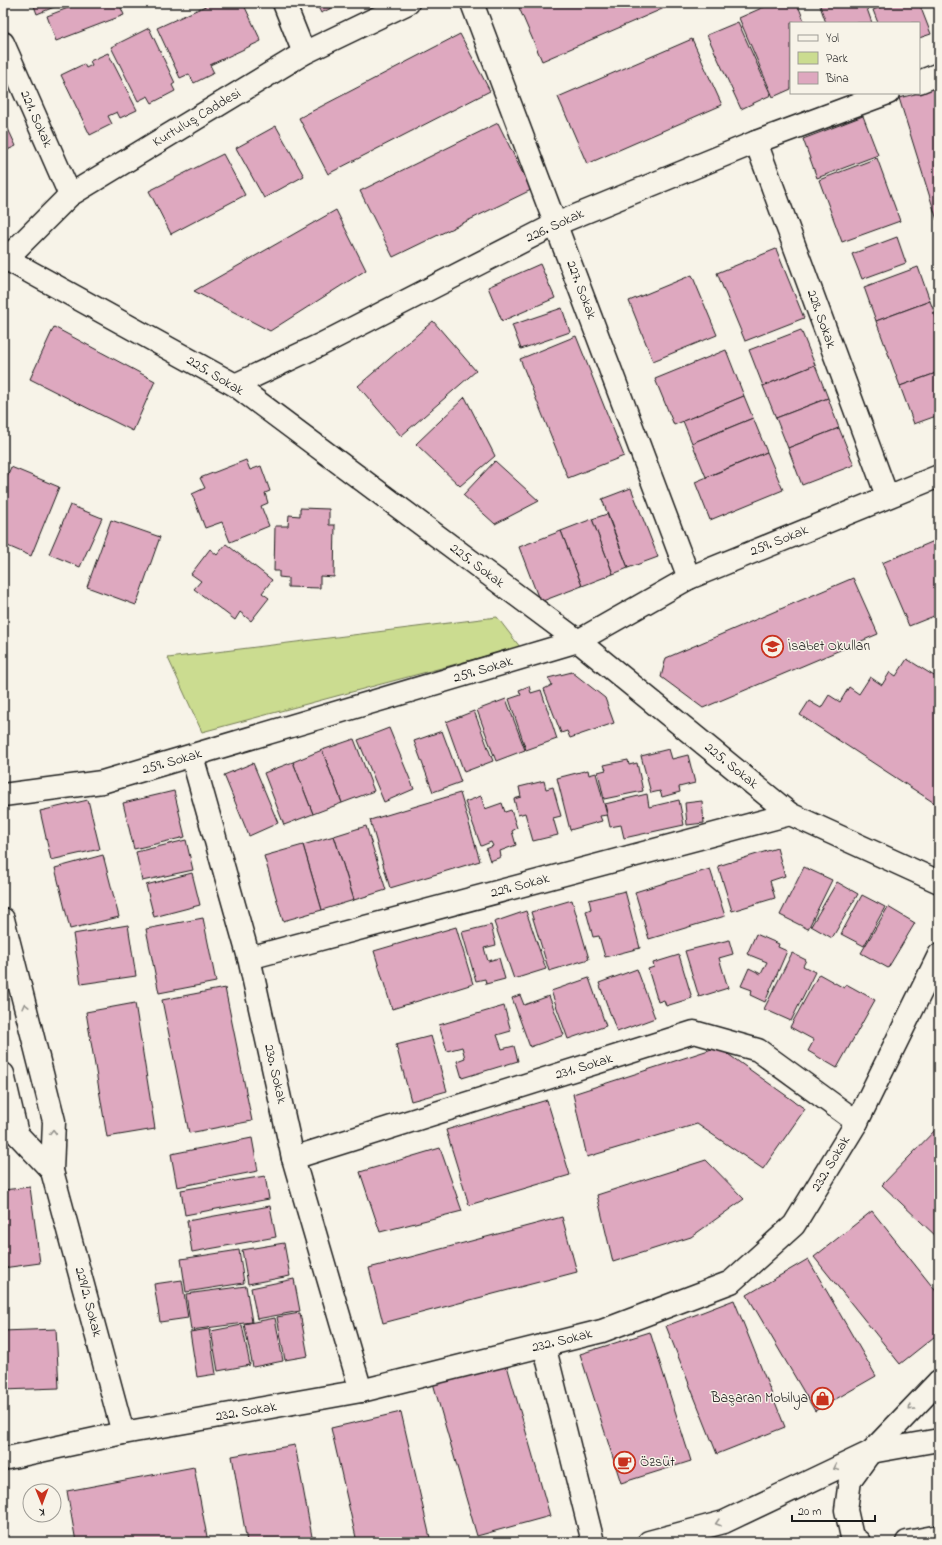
<svg xmlns="http://www.w3.org/2000/svg" width="942" height="1545" viewBox="0 0 942 1545" font-family="'Indie Flower',sans-serif">
  <rect width="100%" height="100%" fill="#f7f3e8"/>
  <filter id="ink" filterUnits="userSpaceOnUse"><feTurbulence type="fractalNoise" baseFrequency=".025" numOctaves="2"/><feDisplacementMap in="SourceGraphic" scale="8" xChannelSelector="R" yChannelSelector="G"/><feConvolveMatrix kernelMatrix="1 2 1 2 8 2 1 2 1" color-interpolation-filters="sRGB"/></filter>
  <g filter="url(#ink)">
    <polygon fill="#cbdc90" stroke="#747c56" points="497,617 520,647 202,732 168,658"/>
    <g fill="#dea8bf" stroke="#1c1c1c">
      <polygon points="33,3 64,3 37,14"/>
      <polygon points="81,3 119,3 124,15 56,41 47,16"/>
      <polygon points="212,3 243,3 261,41 210,65 214,73 194,83 189,74 180,78 157,28"/>
      <polygon points="316,3 342,3 321,13"/>
      <polygon points="517,3 676,3 542,61"/>
      <polygon points="773,3 797,3 805,23 791,23 791,89 773,97 739,18"/>
      <polygon points="819,3 865,3 872,23 826,23"/>
      <polygon points="879,3 919,3 931,34 919,38 919,23 878,23 873,10 881,7"/>
      <polygon points="738,22 771,95 741,109 707,35"/>
      <polygon points="149,28 175,83 172,85 175,91 152,103 148,96 138,101 111,47"/>
      <polygon points="460,34 490,91 328,174 299,118"/>
      <polygon points="692,39 722,105 587,164 558,97"/>
      <polygon points="108,53 137,110 120,118 117,112 108,116 112,124 90,135 61,75 84,64 86,68 92,65 90,61"/>
      <polygon points="939,85 939,219 937,220 899,98 919,93 919,91"/>
      <polygon points="863,116 878,155 817,178 803,139"/>
      <polygon points="3,118 16,146 3,152"/>
      <polygon points="498,123 531,190 393,257 360,191"/>
      <polygon points="276,126 304,176 264,198 236,148"/>
      <polygon points="223,154 245,195 171,234 149,191"/>
      <polygon points="877,158 900,221 842,242 819,180"/>
      <polygon points="336,210 366,270 270,331 194,291"/>
      <polygon points="897,237 906,263 862,279 852,254"/>
      <polygon points="776,249 804,318 745,341 717,273"/>
      <polygon points="540,264 555,298 502,321 488,287"/>
      <polygon points="918,267 930,301 876,321 864,287"/>
      <polygon points="692,275 717,335 653,361 629,301"/>
      <polygon points="930,301 939,325 939,372 900,386 876,321"/>
      <polygon points="562,308 570,332 521,349 512,325"/>
      <polygon points="433,321 476,371 401,436 358,386"/>
      <polygon points="54,327 155,381 133,431 30,379"/>
      <polygon points="801,330 815,365 763,386 749,350"/>
      <polygon points="576,336 624,456 568,478 520,359"/>
      <polygon points="726,350 744,396 674,425 655,379"/>
      <polygon points="815,365 828,398 776,418 763,386"/>
      <polygon points="939,372 939,415 914,424 900,386"/>
      <polygon points="744,396 753,418 692,443 683,421"/>
      <polygon points="465,397 495,456 460,486 416,444"/>
      <polygon points="828,398 839,428 788,448 776,418"/>
      <polygon points="753,418 767,452 706,477 692,443"/>
      <polygon points="839,428 854,465 802,485 788,448"/>
      <polygon points="767,452 783,490 710,520 695,482"/>
      <polygon points="246,460 250,470 261,466 270,491 265,493 268,503 261,506 269,526 230,542 222,522 205,528 192,494 205,488 200,478"/>
      <polygon points="495,461 539,501 495,524 463,495"/>
      <polygon points="11,467 59,487 31,556 3,544 3,486"/>
      <polygon points="631,488 658,557 628,568 602,499"/>
      <polygon points="70,505 102,518 80,567 49,554"/>
      <polygon points="300,508 329,509 329,525 335,525 334,577 320,576 320,588 288,587 288,578 279,577 279,571 274,571 275,526 288,526 289,515 300,516"/>
      <polygon points="607,514 628,568 613,574 592,519"/>
      <polygon points="592,519 613,574 582,586 561,531"/>
      <polygon points="111,520 160,537 136,605 87,587"/>
      <polygon points="561,531 582,586 540,602 519,547"/>
      <polygon points="939,539 939,614 909,626 882,563"/>
      <polygon points="226,544 272,580 262,593 269,598 251,621 240,612 235,620 194,589 201,581 191,574 210,549 217,555"/>
      <polygon points="853,578 878,634 703,708 661,677 666,658"/>
      <polygon points="907,659 939,679 939,806 800,715 809,701 821,708 829,695 840,702 849,687 859,694 870,677 882,685 890,672 896,676"/>
      <polygon points="572,672 605,698 614,723 570,738 567,731 561,733 544,689 552,685 548,678"/>
      <polygon points="529,686 531,693 541,690 557,739 526,750 509,699 521,695 519,690"/>
      <polygon points="506,699 525,750 496,761 477,710"/>
      <polygon points="474,711 493,761 464,772 446,722"/>
      <polygon points="389,728 414,789 384,802 358,740"/>
      <polygon points="442,731 461,782 433,792 414,741"/>
      <polygon points="354,739 374,791 342,803 322,750"/>
      <polygon points="669,749 672,759 688,755 695,783 679,787 680,792 662,797 660,791 651,793 641,756"/>
      <polygon points="322,750 342,803 313,814 293,762"/>
      <polygon points="628,760 629,765 637,763 643,791 604,799 598,772 606,770 604,765"/>
      <polygon points="293,762 313,814 284,825 264,773"/>
      <polygon points="253,763 278,823 249,836 224,775"/>
      <polygon points="588,770 589,775 596,773 607,815 600,816 602,821 570,830 557,778"/>
      <polygon points="544,781 546,789 553,787 561,816 553,818 558,835 533,841 525,813 518,815 514,799 521,797 519,787"/>
      <polygon points="174,791 185,837 134,849 123,803"/>
      <polygon points="460,793 480,861 390,888 370,820"/>
      <polygon points="647,794 649,807 679,800 684,825 624,838 621,825 610,827 605,804"/>
      <polygon points="481,796 485,809 502,803 505,812 511,810 517,828 512,831 516,845 500,851 501,857 490,861 486,849 493,846 491,842 481,846 465,802"/>
      <polygon points="88,800 100,849 51,860 40,811"/>
      <polygon points="702,801 704,823 687,825 685,803"/>
      <polygon points="366,826 386,890 354,900 334,836"/>
      <polygon points="334,836 354,900 322,910 303,845"/>
      <polygon points="186,840 193,870 142,881 136,852"/>
      <polygon points="303,845 322,910 283,921 264,856"/>
      <polygon points="777,848 785,876 770,881 775,898 732,911 718,866"/>
      <polygon points="103,855 119,917 70,929 55,868"/>
      <polygon points="804,867 832,880 808,929 780,915"/>
      <polygon points="710,869 725,916 649,939 635,892"/>
      <polygon points="192,873 200,905 154,917 146,885"/>
      <polygon points="837,882 858,894 832,938 811,926"/>
      <polygon points="625,891 640,948 605,957 599,936 593,937 586,911 591,909 589,900"/>
      <polygon points="862,895 885,907 864,946 841,934"/>
      <polygon points="572,900 589,959 549,971 531,912"/>
      <polygon points="888,907 915,923 888,968 861,953"/>
      <polygon points="526,911 546,969 514,979 494,922"/>
      <polygon points="203,918 216,982 159,993 146,929"/>
      <polygon points="128,925 136,976 81,984 73,934"/>
      <polygon points="491,925 496,945 484,948 488,961 499,958 505,979 486,984 485,979 476,981 462,932"/>
      <polygon points="456,927 473,984 392,1009 374,951"/>
      <polygon points="756,934 779,944 778,947 787,951 765,1002 750,995 752,990 741,986 749,968 761,974 767,962 747,954"/>
      <polygon points="729,940 733,954 719,958 728,988 699,997 685,951"/>
      <polygon points="792,953 806,960 803,966 815,972 791,1021 764,1009"/>
      <polygon points="679,955 692,998 666,1006 664,1000 658,1002 648,969 654,967 653,963"/>
      <polygon points="637,969 655,1018 617,1032 599,983"/>
      <polygon points="819,974 844,988 846,984 875,1000 837,1068 808,1051 814,1040 790,1027"/>
      <polygon points="589,978 606,1026 568,1039 551,991"/>
      <polygon points="225,988 252,1121 189,1133 162,1000"/>
      <polygon points="520,995 524,1005 549,996 564,1035 530,1047 512,998"/>
      <polygon points="135,1003 155,1129 107,1137 86,1012"/>
      <polygon points="504,1006 511,1031 497,1035 502,1049 514,1046 518,1061 462,1078 457,1061 465,1058 462,1047 447,1051 439,1025"/>
      <polygon points="431,1036 447,1091 411,1101 396,1045"/>
      <polygon points="718,1047 805,1109 763,1169 697,1124 587,1157 573,1094"/>
      <polygon points="547,1100 570,1175 469,1205 446,1130"/>
      <polygon points="939,1126 939,1239 882,1185"/>
      <polygon points="252,1138 258,1171 177,1187 171,1154"/>
      <polygon points="440,1148 462,1211 380,1232 360,1172"/>
      <polygon points="706,1160 744,1199 691,1237 613,1262 597,1195"/>
      <polygon points="265,1176 269,1199 185,1215 181,1190"/>
      <polygon points="30,1187 40,1263 3,1268 3,1190"/>
      <polygon points="270,1206 276,1237 192,1252 187,1221"/>
      <polygon points="872,1211 939,1295 939,1333 900,1364 814,1257"/>
      <polygon points="562,1217 577,1272 383,1323 369,1268"/>
      <polygon points="284,1243 290,1276 248,1284 242,1250"/>
      <polygon points="239,1250 244,1283 186,1292 181,1259"/>
      <polygon points="808,1259 876,1376 815,1411 747,1295"/>
      <polygon points="294,1279 300,1311 257,1319 251,1288"/>
      <polygon points="182,1280 188,1318 160,1322 154,1284"/>
      <polygon points="246,1286 252,1322 191,1330 186,1294"/>
      <polygon points="734,1300 785,1427 717,1454 666,1326"/>
      <polygon points="300,1313 308,1356 285,1360 277,1317"/>
      <polygon points="275,1318 283,1361 253,1367 244,1324"/>
      <polygon points="242,1325 250,1365 218,1371 211,1331"/>
      <polygon points="56,1329 59,1388 3,1390 3,1331"/>
      <polygon points="209,1329 216,1374 197,1377 190,1332"/>
      <polygon points="650,1332 691,1461 621,1483 580,1354"/>
      <polygon points="506,1362 550,1516 477,1536 433,1383"/>
      <polygon points="401,1412 431,1542 357,1542 331,1428"/>
      <polygon points="295,1445 313,1542 247,1542 232,1456"/>
      <polygon points="194,1467 208,1542 76,1542 67,1491"/>
    </g>
    <g fill="none" stroke-linecap="round" stroke-linejoin="round">
      <defs>
        <g id="minor">
          <polyline points="284,3 304,53"/>
          <polyline points="472,3 689,578"/>
          <polyline points="3,43 70,195"/>
          <polyline points="919,82 939,74"/>
          <polyline points="756,142 887,496"/>
          <polyline points="3,257 235,385 578,641 790,814 939,882"/>
          <polyline points="7,258 70,195 304,53 408,3"/>
          <polyline points="235,385 322,344 556,224 756,142 888,93"/>
          <polyline points="192,756 249,958 293,1158 361,1391"/>
          <polyline points="3,795 102,782 578,641 689,578 939,476"/>
          <polyline points="3,919 54,1121 52,1171 123,1433"/>
          <polyline points="249,958 790,814"/>
          <polyline points="3,1074 17,1134 52,1171"/>
          <polyline points="293,1158 694,1032 758,1050 857,1122"/>
          <polyline points="544,1345 593,1542"/>
          <polyline points="871,1452 939,1381"/>
          <polyline points="3,1459 123,1433 361,1391 602,1331 731,1282 794,1225 857,1122 939,955"/>
        </g>
        <g id="primary">
          <polyline points="649,1542 724,1522 871,1452 939,1440"/>
          <polyline points="859,1542 852,1537 846,1510 850,1480 869,1454"/>
          <polyline points="907,1542 939,1536"/>
        </g>
      </defs>
      <use href="#minor" stroke="#1c1c1c" stroke-width="25"/>
      <use href="#primary" stroke="#1c1c1c" stroke-width="25"/>
      <use href="#minor" stroke="#f7f3e8" stroke-width="22"/>
      <use href="#primary" stroke="#f7f3e8" stroke-width="22"/>
    </g>
    <defs><path id="oneway-chevron" d="M-2-3.5L2.5 0L-2 3.5" fill="none" stroke-width="1.6" stroke-linecap="round" stroke-linejoin="round"/></defs>
    <g stroke="#94928c">
      <use href="#oneway-chevron" transform="translate(25 1006) rotate(-104)"/>
      <use href="#oneway-chevron" transform="translate(53 1132) rotate(-89)"/>
      <use href="#oneway-chevron" transform="translate(911 1408) rotate(133)"/>
      <use href="#oneway-chevron" transform="translate(836 1468) rotate(155)"/>
      <use href="#oneway-chevron" transform="translate(718 1523) rotate(164)"/>
    </g>
  </g>
  <defs>
    <symbol id="school-ring" viewBox="-11 -11 22 22"><circle r="9.5" fill="#f7f3e8" stroke="#c8321e" stroke-width="1.5"/><path d="M0-5L7-2L0 1L-7-2ZM-4 1L0 2.5L4 1V4Q0 6-4 4Z" fill="#c8321e"/></symbol>
    <symbol id="shop-ring" viewBox="-11 -11 22 22"><circle r="9.5" fill="#f7f3e8" stroke="#c8321e" stroke-width="1.5"/><path d="M-5-2.5h2.3a2.7 3.5 0 0 1 5.4 0H5L5.5 6h-11ZM-1.5-2.5h3a1.5 2.3 0 0 0-3 0Z" fill="#c8321e"/></symbol>
    <symbol id="cafe-ring" viewBox="-11 -11 22 22"><circle r="9.5" fill="#f7f3e8" stroke="#c8321e" stroke-width="1.5"/><path d="M-5.5-4.5H6V0H3Q3 3.5 0 3.5H-2.5Q-5.5 3.5-5.5 0ZM3-3.2v2h1.7v-2ZM-6 4.5H4V6H-6Z" fill="#c8321e"/></symbol>
  </defs>
  <g fill-rule="evenodd">
    <use href="#school-ring" x="760" y="634" width="25" height="25"/>
    <use href="#shop-ring" x="810" y="1386" width="25" height="25"/>
    <use href="#cafe-ring" x="612" y="1450" width="25" height="25"/>
  </g>
  <g text-anchor="middle" dominant-baseline="central" stroke-width="3" stroke-linejoin="round" paint-order="stroke">
    <g font-size="14" fill="#1c1c1c" stroke="#f7f3e8">
      <text transform="translate(197 118) rotate(-31)">Kurtuluş Caddesi</text>
      <text transform="translate(36 119) rotate(66)">221. Sokak</text>
      <text transform="translate(555 226) rotate(-25)">226. Sokak</text>
      <text transform="translate(581 290) rotate(69)">227. Sokak</text>
      <text transform="translate(821 319) rotate(70)">228. Sokak</text>
      <text transform="translate(215 376) rotate(31)">225. Sokak</text>
      <text transform="translate(779 541) rotate(-22)">259. Sokak</text>
      <text transform="translate(477 566) rotate(37)">225. Sokak</text>
      <text transform="translate(483 670) rotate(-17)">259. Sokak</text>
      <text transform="translate(172 762) rotate(-16)">259. Sokak</text>
      <text transform="translate(731 766) rotate(39)">225. Sokak</text>
      <text transform="translate(520 886) rotate(-15)">229. Sokak</text>
      <text transform="translate(584 1067) rotate(-17)">231. Sokak</text>
      <text transform="translate(275 1074) rotate(77)">230. Sokak</text>
      <text transform="translate(831 1164) rotate(-59)">232. Sokak</text>
      <text transform="translate(88 1302) rotate(75)">229/2. Sokak</text>
      <text transform="translate(562 1341) rotate(-14)">232. Sokak</text>
      <text transform="translate(246 1412) rotate(-10)">232. Sokak</text>
    </g>
    <g font-size="14" fill="#1c1c1c" stroke="#f7f3e8" text-anchor="start">
      <text x="788" y="646">İsabet Okulları</text>
      <text x="808" y="1398" text-anchor="end">Başaran Mobilya</text>
      <text x="640" y="1462">Özsüt</text>
    </g>
  </g>
  <rect width="942" height="1545" fill="none" stroke="#f7f3e8" stroke-width="16"/>
  <rect x="8" y="8" width="926" height="1529" fill="none" stroke="#1c1c1c" stroke-width="1.5" filter="url(#ink)"/>
  <rect x="790" y="22" width="130" height="72" fill="#f7f3e8" stroke="#9f9d96"/>
  <rect x="798" y="35" width="20" height="6" fill="#f7f3e8" stroke="#9f9d96"/>
  <text x="826" y="42" font-size="12" fill="#1c1c1c">Yol</text>
  <rect x="798" y="52" width="20" height="12" fill="#cbdc90" stroke="#9f9d96"/>
  <text x="826" y="62" font-size="12" fill="#1c1c1c">Park</text>
  <rect x="798" y="72" width="20" height="12" fill="#dea8bf" stroke="#9f9d96"/>
  <text x="826" y="82" font-size="12" fill="#1c1c1c">Bina</text>
  <g transform="translate(42 1503) rotate(179)"><circle r="19" fill="#f7f3e8" stroke="#9f9d96"/>
  <path d="M0-3L7 15L0 10L-7 15Z" fill="#c8321e"/>
  <text y="-6" font-size="11" font-weight="bold" text-anchor="middle" fill="#1c1c1c">K</text>
  </g>
  <path d="M792 1515v6h83v-6" fill="none" stroke="#1c1c1c" stroke-width="2"/>
  <text x="798" y="1515" font-size="12" fill="#1c1c1c" stroke="#f7f3e8" stroke-width="3" paint-order="stroke">20 m</text>
</svg>
